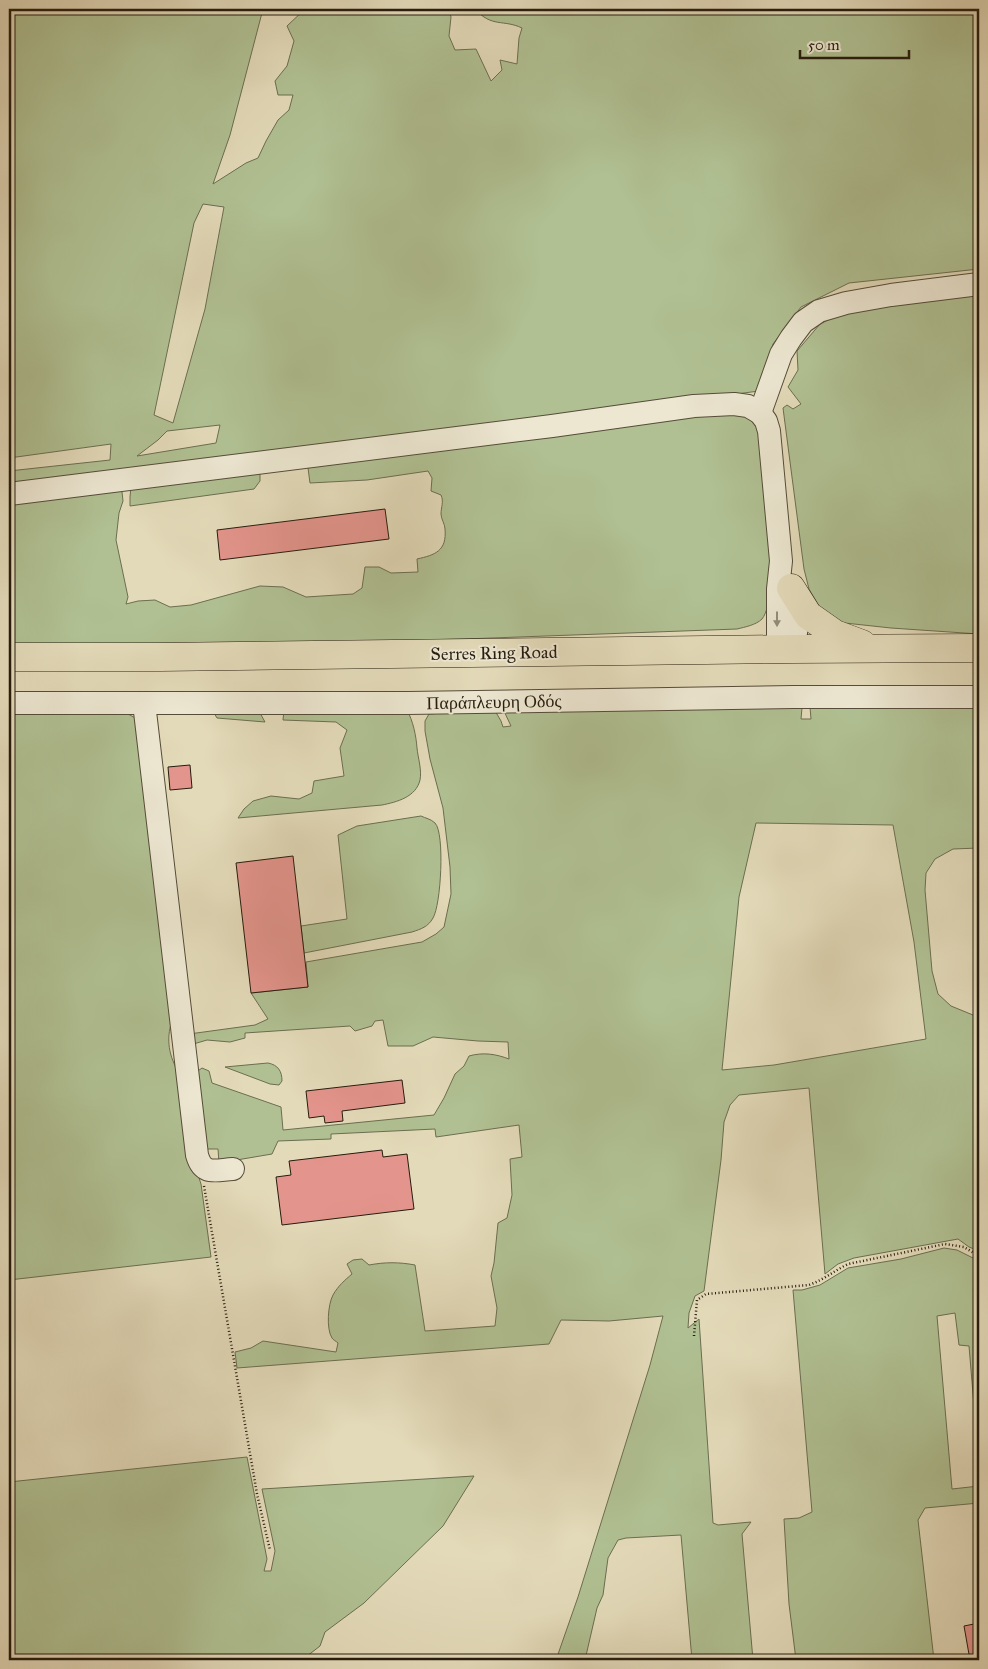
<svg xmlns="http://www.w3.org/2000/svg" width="988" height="1669" viewBox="0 0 988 1669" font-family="'IM FELL Great Primer',serif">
  <rect width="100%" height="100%" fill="#e3dab9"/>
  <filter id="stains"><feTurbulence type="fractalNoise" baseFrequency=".004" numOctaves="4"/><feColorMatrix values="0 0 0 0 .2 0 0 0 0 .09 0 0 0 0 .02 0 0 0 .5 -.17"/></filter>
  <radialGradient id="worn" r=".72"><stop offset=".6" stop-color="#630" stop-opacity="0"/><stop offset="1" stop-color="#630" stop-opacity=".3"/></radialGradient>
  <g fill="#b0c092" stroke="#6b6e50" fill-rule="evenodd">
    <path d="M9 9H263L230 135 213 184 246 163 258 158 266 141 278 120 289 110 293 95H278L275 81 287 66 294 41 287 26 305 9H449L451 17 449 36 455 50 476 49 491 81 502 70 500 60 517 64 519 38 522 28C503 19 492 28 475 9H510L512 11 513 9H979V269L849 283 801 307 773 344 759 391 123 475 9 488V471L110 460 111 444 9 458ZM203 204 224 207 205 309 173 423 154 415 194 223ZM220 425 216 443 137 456 158 440 167 431Z"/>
    <polygon points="979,293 979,634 891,628 845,623 832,618 822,611 809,589 804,569 783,408 787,405 793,409 801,404 788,387 798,370 797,351 820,324 840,314 867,308"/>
    <path d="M739 409 758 425C762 460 782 595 762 619 756 625 745 627 737 629L464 639 293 643 9 644V500L116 487 122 492 123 501 119 513 116 540 128 597 126 604 138 601 155 600 170 607 191 605 260 586 283 587 306 597 353 594 362 588 365 567H379L391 573 418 572 417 559C435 555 447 551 445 529 445 524 441 519 441 514 441 507 444 502 441 495L431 491 432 478 428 471 367 480 310 483 308 468 313 465Z"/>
    <polygon points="260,472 260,481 254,489 130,506 130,497 131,487"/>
    <path d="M979 706V848L953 849 935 859 926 873 925 890 932 971 938 994 951 1006 973 1015H979V1251L969 1247 958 1239 854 1258 838 1264 825 1274 809 1088 739 1095 730 1105 724 1122 721 1160 704 1291 695 1296 689 1313 688 1328 699 1319 713 1523 718 1525 751 1522 742 1534 753 1660H692L681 1535 626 1538 618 1540 608 1558 603 1595 597 1608 585 1660H556L578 1597 650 1365 663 1316 609 1321 561 1320 549 1344 237 1368 235 1352 251 1348 263 1341 336 1352 338 1343C336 1341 333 1340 332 1338 326 1329 328 1304 333 1295 338 1286 345 1280 352 1274L347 1264 353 1260 362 1259 369 1265C385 1262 399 1262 415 1265L425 1331 495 1326 497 1308 491 1276 494 1263 498 1223 507 1218 512 1195 510 1159 522 1157 519 1125 436 1137 435 1129 331 1134V1139L278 1141 272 1154 219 1163 218 1149H202L195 1073 202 1068 209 1071 212 1083 281 1107 283 1130 434 1115 444 1098 455 1074 464 1066 469 1056C483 1052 496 1054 509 1059L508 1042 478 1041 433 1037 413 1046H388L383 1020 375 1021 372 1026 355 1031 350 1026 245 1033V1038L230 1042 207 1040 190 1045 189 1034 255 1025 268 1019 251 993 308 987 306 962 422 942 436 934 444 927 451 894 450 867 443 808 430 759 425 731V721L429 714 494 709 501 721 503 727 511 726 503 709 802 708 801 719H811L810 707ZM756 823 893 825 914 942 926 1039 774 1065 722 1070 739 897Z"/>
    <path d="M284 710H407C413 721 416 735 417 748 418 758 422 770 420 780 416 797 397 802 382 805L238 818 244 809 253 801 271 796 299 799 312 793 314 781 344 776 340 748 347 730 336 722 283 720Z"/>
    <path d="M9 711 128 714 141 721 173 1019C166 1035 168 1054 177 1069L198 1175 201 1184 211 1257 9 1280Z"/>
    <polygon points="214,713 260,713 265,722 217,718"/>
    <path d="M421 816C425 818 431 819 435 823 445 833 441 905 433 918 428 927 421 929 412 932L304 953 301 926 347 919 338 835 357 826Z"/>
    <path d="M268 1063C278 1065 282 1071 282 1081L279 1085 270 1084 225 1067Z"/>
    <polygon points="944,1248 957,1250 979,1261 979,1465 969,1346 959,1345 955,1313 937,1316 952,1489 979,1486 979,1503 925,1508 918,1520 934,1660 796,1660 789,1604 784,1519 799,1518 812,1512 793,1290 802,1290 820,1285 848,1268 901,1259"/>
    <polygon points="247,1457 267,1559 264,1571 271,1571 275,1551 262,1489 474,1476 443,1526 364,1603 325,1632 320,1646 302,1660 9,1660 9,1482"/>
  </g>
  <g fill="#e3948c" stroke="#261c0e">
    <polygon points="385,509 389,539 220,560 217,530"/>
    <polygon points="190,765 192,788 170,790 168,767"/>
    <polygon points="293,856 308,987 251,993 236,863"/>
    <polygon points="402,1080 405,1103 342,1111 343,1121 325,1123 324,1116 309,1118 306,1091"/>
    <polygon points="382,1150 383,1157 407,1154 414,1209 282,1225 276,1177 291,1175 289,1161"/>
    <polygon points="979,1623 979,1660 970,1660 964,1626"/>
  </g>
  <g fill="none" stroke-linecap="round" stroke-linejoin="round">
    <defs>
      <g id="minor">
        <polyline points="760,413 781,354 791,338 803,322 819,311 846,303 891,295 979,284"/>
        <polyline points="9,494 552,426 694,406 734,404 748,406 760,413 766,421 769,431 781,561 778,589 778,649"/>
        <polyline points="792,593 797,627 793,649"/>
        <polyline points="9,703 408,703 793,697 979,697"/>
        <path d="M144 703 197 1155C203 1176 215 1170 233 1169"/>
      </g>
      <g id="major">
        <polyline points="791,588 808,615 835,634 862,644"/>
        <polyline points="9,657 160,657 793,649 979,648"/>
      </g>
    </defs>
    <use href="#minor" stroke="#554c39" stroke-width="24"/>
    <use href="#major" stroke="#261c0e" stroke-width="29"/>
    <g stroke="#261c0e" stroke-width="2.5" stroke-dasharray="1 2.5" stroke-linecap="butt">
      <polyline points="204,1186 257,1494 270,1550"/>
      <path d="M694 1336 697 1300 706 1294 809 1285C823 1280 834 1271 848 1264L945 1244 964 1247 979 1256"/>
    </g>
    <use href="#minor" stroke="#ede7d2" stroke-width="22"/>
    <use href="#major" stroke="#e3dab9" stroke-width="28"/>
  </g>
  <defs><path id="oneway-solid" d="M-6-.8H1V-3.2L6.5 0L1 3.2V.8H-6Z" transform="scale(1.25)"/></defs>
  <use fill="#938c7a" href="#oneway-solid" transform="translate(777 619) rotate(90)"/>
  <g text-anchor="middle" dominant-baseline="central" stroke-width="4" stroke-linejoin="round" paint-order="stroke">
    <g font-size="18" fill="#261c0e" stroke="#ede7d2">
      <text transform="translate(494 653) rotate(-1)">Serres Ring Road</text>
      <text transform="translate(494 702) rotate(-1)">Παράπλευρη Οδός</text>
    </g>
  </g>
  <rect width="988" height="1669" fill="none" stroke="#e3dab9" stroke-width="30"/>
  <rect x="10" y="10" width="968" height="1649" fill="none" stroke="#261c0e" stroke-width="2.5"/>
  <rect x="15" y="15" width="958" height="1639" fill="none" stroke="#261c0e"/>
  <path d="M800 50v8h109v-8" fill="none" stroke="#261c0e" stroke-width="2.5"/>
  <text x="808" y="50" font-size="15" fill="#261c0e" stroke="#ede7d2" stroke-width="4" paint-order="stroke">50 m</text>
  <rect width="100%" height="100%" filter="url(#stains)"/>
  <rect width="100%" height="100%" fill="url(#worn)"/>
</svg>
